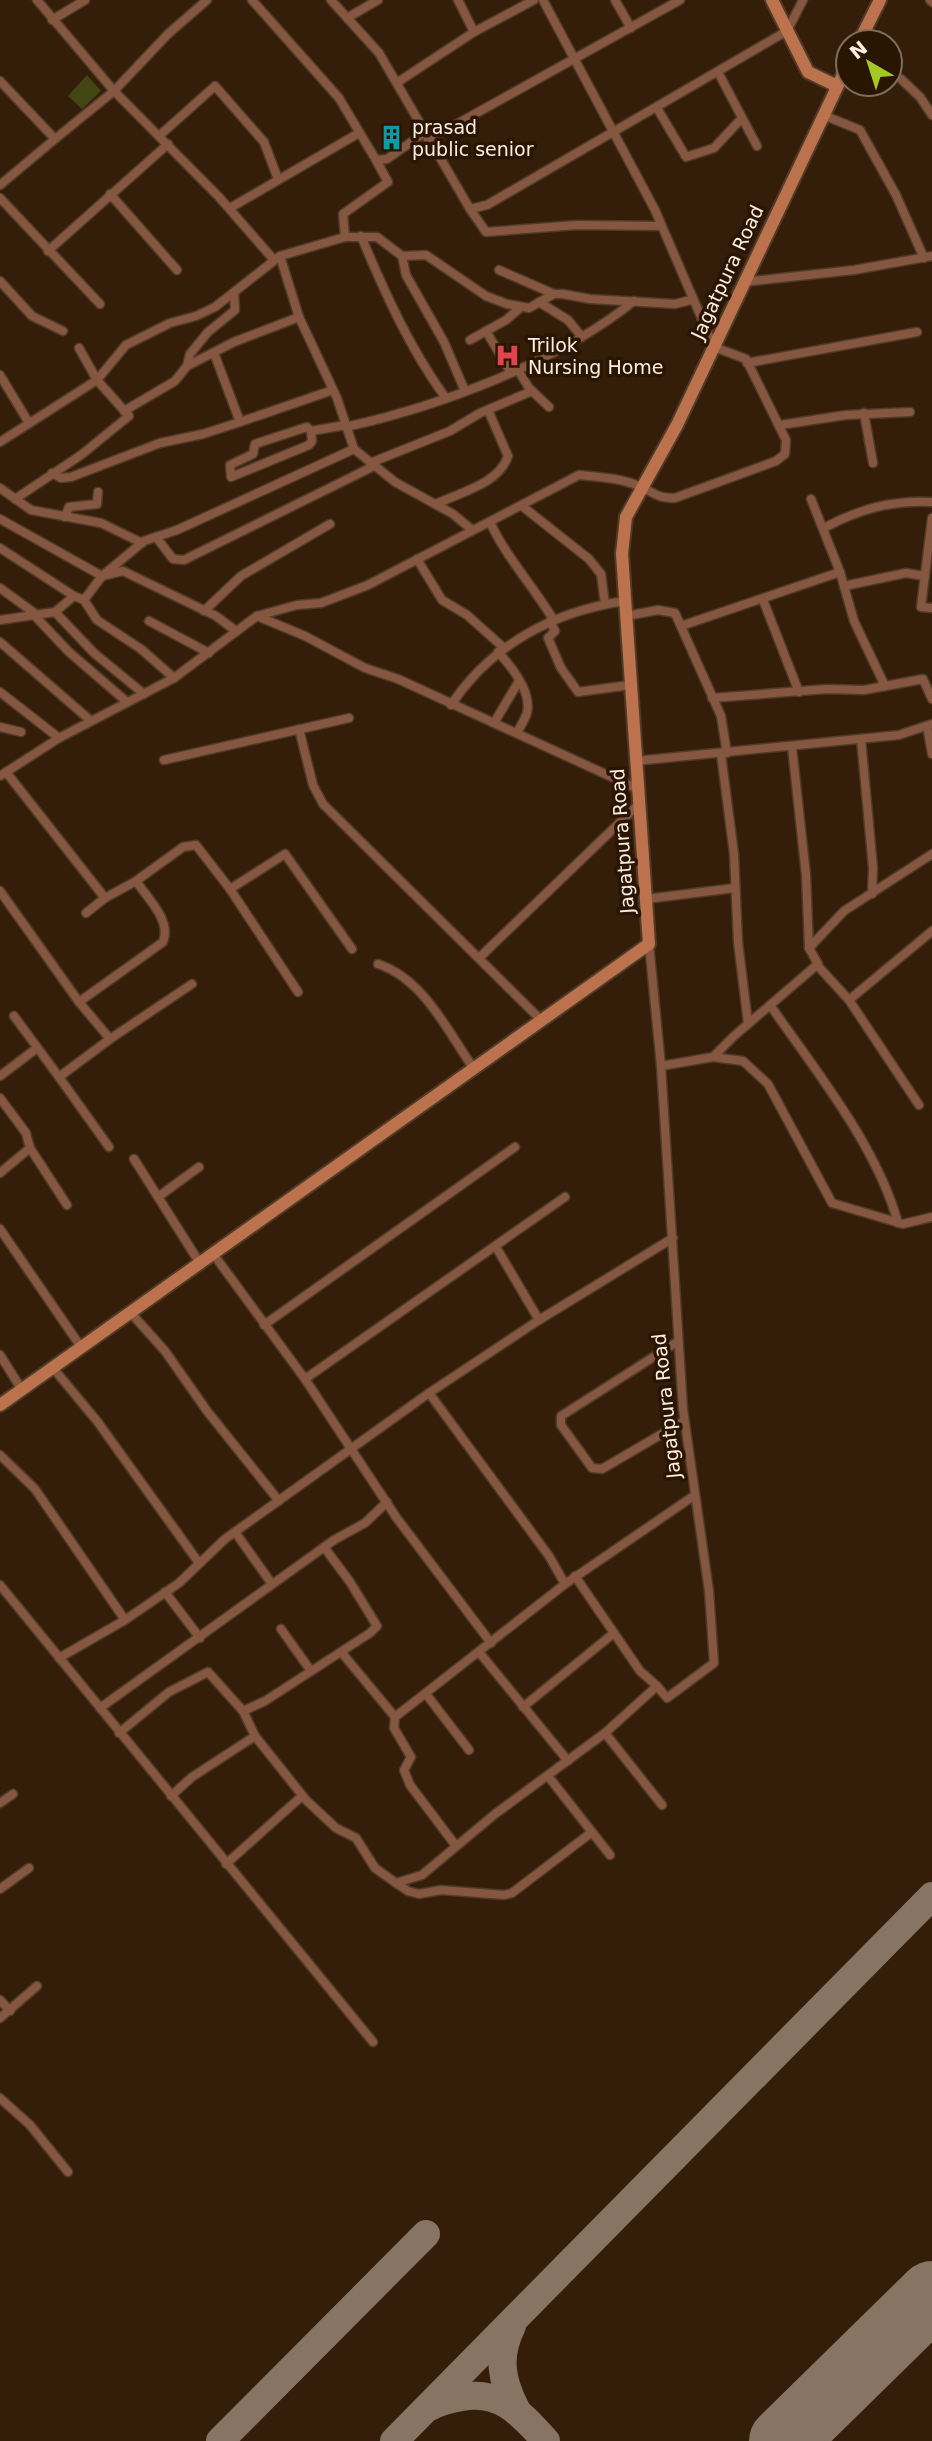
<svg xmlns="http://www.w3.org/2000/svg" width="932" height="2441" viewBox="0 0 932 2441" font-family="'DejaVu Sans',sans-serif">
  <rect width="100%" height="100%" fill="#341e0a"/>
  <polygon fill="#424613" points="87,75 101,91 82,109 68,96"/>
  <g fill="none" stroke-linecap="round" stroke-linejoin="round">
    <g stroke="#877463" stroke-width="28">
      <path d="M512 2326C497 2356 501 2380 516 2409"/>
      <path d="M430 2407C440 2401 451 2399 462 2397 502 2390 522 2415 546 2441"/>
      <polyline points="220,2441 426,2234"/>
      <polyline points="394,2441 932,1896"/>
    </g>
    <polyline stroke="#877463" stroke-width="68" points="783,2441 932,2295"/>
    <defs>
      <g id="street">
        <polyline points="37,0 114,91 219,197 274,260"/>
        <polyline points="252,0 339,98 376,160 387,159 424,133"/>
        <polyline points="331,0 379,53 470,209 487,205 787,31 803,0"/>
        <polyline points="458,0 474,32"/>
        <polyline points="615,0 631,28"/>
        <polyline points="930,0 932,2"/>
        <polyline points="347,18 378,0"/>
        <polyline points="52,20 85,0"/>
        <polyline points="718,72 757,146"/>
        <polyline points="901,79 920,97 932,115"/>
        <polyline points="0,81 55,139 0,185"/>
        <polyline points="398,82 474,32 534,0"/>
        <polyline points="657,108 686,157 714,148 742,118"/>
        <polyline points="823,115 860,130 896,195 924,258"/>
        <polyline points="159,136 215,86 264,142 278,179"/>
        <polyline points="55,139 114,91 168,34 207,0"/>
        <polyline points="428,140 680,0"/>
        <polyline points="110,194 177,270"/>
        <polyline points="0,198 100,304"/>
        <polyline points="230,208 359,133"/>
        <polyline points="470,209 486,232 577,225 661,226"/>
        <path d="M361 236C384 291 410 349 445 397"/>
        <polyline points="345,237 343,214 388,182 376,160"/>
        <polyline points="48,251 168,144"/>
        <polyline points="280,256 299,317 337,398 354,449 395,482 453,514 471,529"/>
        <polyline points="402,256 406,275 444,342 465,391"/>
        <polyline points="499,270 554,294"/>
        <polyline points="0,281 32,316 63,331"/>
        <polyline points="744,282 854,270 932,256"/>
        <polyline points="539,302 568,320 582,337"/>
        <polyline points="486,331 511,373"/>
        <polyline points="470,340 506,320 521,307"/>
        <polyline points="214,353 240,422 333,390"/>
        <polyline points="747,363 917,332"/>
        <polyline points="187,366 234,342 299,317"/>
        <polyline points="518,370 529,388 549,407"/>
        <polyline points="0,375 29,423"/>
        <polyline points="124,411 175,381 187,366 190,354 208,332 235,310 234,293"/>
        <polyline points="864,413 873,463"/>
        <polyline points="780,425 846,415 910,412"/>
        <path d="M346 427C441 406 558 362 634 301"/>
        <polyline points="311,431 312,441 309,445 231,477 230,465 253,454 255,444 307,427 311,431 346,425"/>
        <polyline points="0,442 97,380 126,345 170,323 196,316 215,307 280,256 345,237 377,237 402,256 426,255 486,296 507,304 529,308 554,294 563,294 590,299 675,304 691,300"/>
        <polyline points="370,463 450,431 480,413 532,391"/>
        <polyline points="52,473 61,478 71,477 160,443 203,434 240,422"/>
        <polyline points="0,488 31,510 101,523 142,543"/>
        <polyline points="15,499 81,455 129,416 97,380 79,348"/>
        <polyline points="811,499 840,572"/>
        <path d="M436 504C461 492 499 484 508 456L488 410"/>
        <polyline points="522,506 589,559 601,574 605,604"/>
        <polyline points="65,517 69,507 97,504 98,492"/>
        <polyline points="932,518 921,607 932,608"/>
        <polyline points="0,519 102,576 123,571 216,616 236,631"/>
        <path d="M490 522C506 557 533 586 553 619"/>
        <path d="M824 528C859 509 892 500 932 502"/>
        <polyline points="156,537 173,559 184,560 374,466"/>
        <polyline points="0,548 74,596"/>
        <polyline points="417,559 442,600 467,615 504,648"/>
        <polyline points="844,586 906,573 925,576"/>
        <polyline points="0,588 37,615"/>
        <polyline points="84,600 97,620 141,649 174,678"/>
        <polyline points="763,600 799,692"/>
        <polyline points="204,611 241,576 330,524"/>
        <polyline points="55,612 94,653 144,694"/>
        <polyline points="34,615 69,652 127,702"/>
        <polyline points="257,616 305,636 365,668 398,679 638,789"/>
        <polyline points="626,616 658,610 675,613 721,716 727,753"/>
        <polyline points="0,620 55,612 74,596 84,600 102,576 144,541 177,530 354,449"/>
        <polyline points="149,621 209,653"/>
        <polyline points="550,621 555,631 548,638 561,668 578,692 630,685"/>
        <polyline points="681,626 840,572 854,621 885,686"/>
        <polyline points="0,642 91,721"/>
        <path d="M498 652C511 666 532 691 527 713 525 719 520 727 517 733"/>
        <polyline points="0,692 59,738"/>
        <polyline points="712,698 827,689 864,690 923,679 932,699"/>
        <path d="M451 705C491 645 554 611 625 601"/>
        <polyline points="494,723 519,681"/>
        <polyline points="927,726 932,754"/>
        <polyline points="0,727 21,732"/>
        <polyline points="299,729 313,785 323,804 541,1020"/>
        <polyline points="861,739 873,868 872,894"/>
        <polyline points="792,747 806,875 809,948"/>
        <polyline points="721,754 734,854 738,942 748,1023"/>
        <polyline points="164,760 349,718"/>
        <polyline points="635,761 899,735 932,724"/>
        <polyline points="6,772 105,898 136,881 183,847 196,845 230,889 298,992"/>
        <path d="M0 776 59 738 174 678 257 616 297 605 321 603 368 585 579 475C600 477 620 478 639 486 656 493 655 498 675 498L776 461 785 454 786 440 746 359 714 347 655 210 543 0"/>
        <polyline points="230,889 285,854 352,949"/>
        <polyline points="0,891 79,1002 110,1039 192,984"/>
        <polyline points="646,899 735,888"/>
        <polyline points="86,913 105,898"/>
        <polyline points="479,958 639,804"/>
        <path d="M378 964C424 979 448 1032 474 1069"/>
        <polyline points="817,965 849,1000 919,1105"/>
        <polyline points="849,1000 932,931"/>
        <path d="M79 1002 163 942C172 921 148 899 136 881"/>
        <path d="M770 1005C815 1070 877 1146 898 1223"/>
        <polyline points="14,1016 59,1077 110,1039"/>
        <polyline points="713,1057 743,1061 768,1084 832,1203 903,1224 932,1217"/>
        <polyline points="661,1066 713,1057 734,1036 818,964 809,948 844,911 932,854"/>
        <polyline points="0,1076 37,1048"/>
        <polyline points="59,1077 109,1147"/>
        <polyline points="0,1098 26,1133 30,1148 0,1173"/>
        <polyline points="30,1148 67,1205"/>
        <polyline points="134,1159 201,1265"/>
        <polyline points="158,1197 199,1167"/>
        <polyline points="0,1229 81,1347"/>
        <polyline points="496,1247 539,1320"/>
        <polyline points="214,1255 305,1379"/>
        <polyline points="130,1312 165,1351 207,1411 279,1501"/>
        <polyline points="264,1325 515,1147"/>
        <polyline points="677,1342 561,1416 561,1425 592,1468 602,1469 684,1421"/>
        <polyline points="0,1355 22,1390"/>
        <polyline points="53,1368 97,1421 199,1563"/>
        <polyline points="429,1393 549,1556 565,1584"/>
        <polyline points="0,1455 35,1489 125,1620"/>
        <polyline points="235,1532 272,1584"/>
        <polyline points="575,1576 640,1671 657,1686"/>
        <polyline points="0,1585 373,2042"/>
        <polyline points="165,1592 200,1638"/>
        <polyline points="281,1629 311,1671"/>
        <polyline points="491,1643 396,1517 305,1379 565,1197"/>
        <polyline points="479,1652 568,1761"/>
        <polyline points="342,1653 395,1717"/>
        <polyline points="59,1658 125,1620 179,1583 225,1539 429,1393 539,1320 673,1238"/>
        <polyline points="426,1694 469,1750"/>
        <polyline points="523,1707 614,1633"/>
        <polyline points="100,1708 334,1540 365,1523 387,1502"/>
        <polyline points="243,1711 255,1736"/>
        <polyline points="119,1733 169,1692 208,1672 243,1711 265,1701 370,1633 377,1626 350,1582 324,1547"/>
        <polyline points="605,1733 662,1805"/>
        <polyline points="548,1776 610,1855"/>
        <polyline points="171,1796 192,1777 255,1736 306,1800 336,1828 356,1838 375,1868 396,1883 422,1875 495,1814 605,1733 657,1686 667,1698 714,1663 709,1591 683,1409 661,1066 649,944"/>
        <polyline points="0,1803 13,1794"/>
        <polyline points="456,1846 410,1785 404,1770 411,1757 394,1728 395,1717 565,1584 695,1495"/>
        <polyline points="226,1864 302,1796"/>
        <polyline points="396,1883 408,1891 419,1894 441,1890 504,1895 512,1893 592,1832"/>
        <polyline points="0,1889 29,1868"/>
        <polyline points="0,2000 10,2011"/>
        <polyline points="0,2018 37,1986"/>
        <polyline points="0,2098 30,2125 68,2172"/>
      </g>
      <g id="secondary">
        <polyline points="772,0 808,72 837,86"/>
        <polyline points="859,42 880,0"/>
        <polyline points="0,1405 649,944 622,554 626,517 677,425 848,64"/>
      </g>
    </defs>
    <use href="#street" stroke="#503b28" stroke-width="11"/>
    <use href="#secondary" stroke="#503b28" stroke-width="16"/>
    <use href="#street" stroke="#855740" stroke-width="8"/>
    <use href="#secondary" stroke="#bc734d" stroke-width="12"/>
  </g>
  <defs>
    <symbol id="building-bare" viewBox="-9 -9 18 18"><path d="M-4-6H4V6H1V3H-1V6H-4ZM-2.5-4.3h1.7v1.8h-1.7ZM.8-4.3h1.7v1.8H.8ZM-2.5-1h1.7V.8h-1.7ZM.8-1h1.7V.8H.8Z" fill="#0f9aa8" stroke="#2a1502" stroke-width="2.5" paint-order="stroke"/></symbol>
    <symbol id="hospital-bare" viewBox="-9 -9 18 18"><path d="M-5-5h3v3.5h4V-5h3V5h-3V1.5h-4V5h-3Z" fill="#e0444e" stroke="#2a1502" stroke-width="2.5" paint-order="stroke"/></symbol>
  </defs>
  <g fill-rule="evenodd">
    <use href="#building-bare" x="374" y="120" width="35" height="35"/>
    <use href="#hospital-bare" x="490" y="338" width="35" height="35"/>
  </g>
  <g text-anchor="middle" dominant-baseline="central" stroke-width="7" stroke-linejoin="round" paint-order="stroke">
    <g font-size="19" fill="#feeee2" stroke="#2a1502" text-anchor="start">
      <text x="412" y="127">prasad<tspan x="412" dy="22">public senior</tspan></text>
      <text x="528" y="345">Trilok<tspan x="528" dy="22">Nursing Home</tspan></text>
    </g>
    <g font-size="19" fill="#feeee2" stroke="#2a1502">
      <text transform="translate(727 272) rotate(-65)">Jagatpura Road</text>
      <text transform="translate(622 841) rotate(-94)">Jagatpura Road</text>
      <text transform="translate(666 1406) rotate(-96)">Jagatpura Road</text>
    </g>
  </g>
  <g transform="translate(869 63) rotate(321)"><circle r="33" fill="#2a1502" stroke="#7f6c5c" stroke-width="2"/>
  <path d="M0-5L12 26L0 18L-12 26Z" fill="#a4c824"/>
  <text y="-10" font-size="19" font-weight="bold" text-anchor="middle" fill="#feeee2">N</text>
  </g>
</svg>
